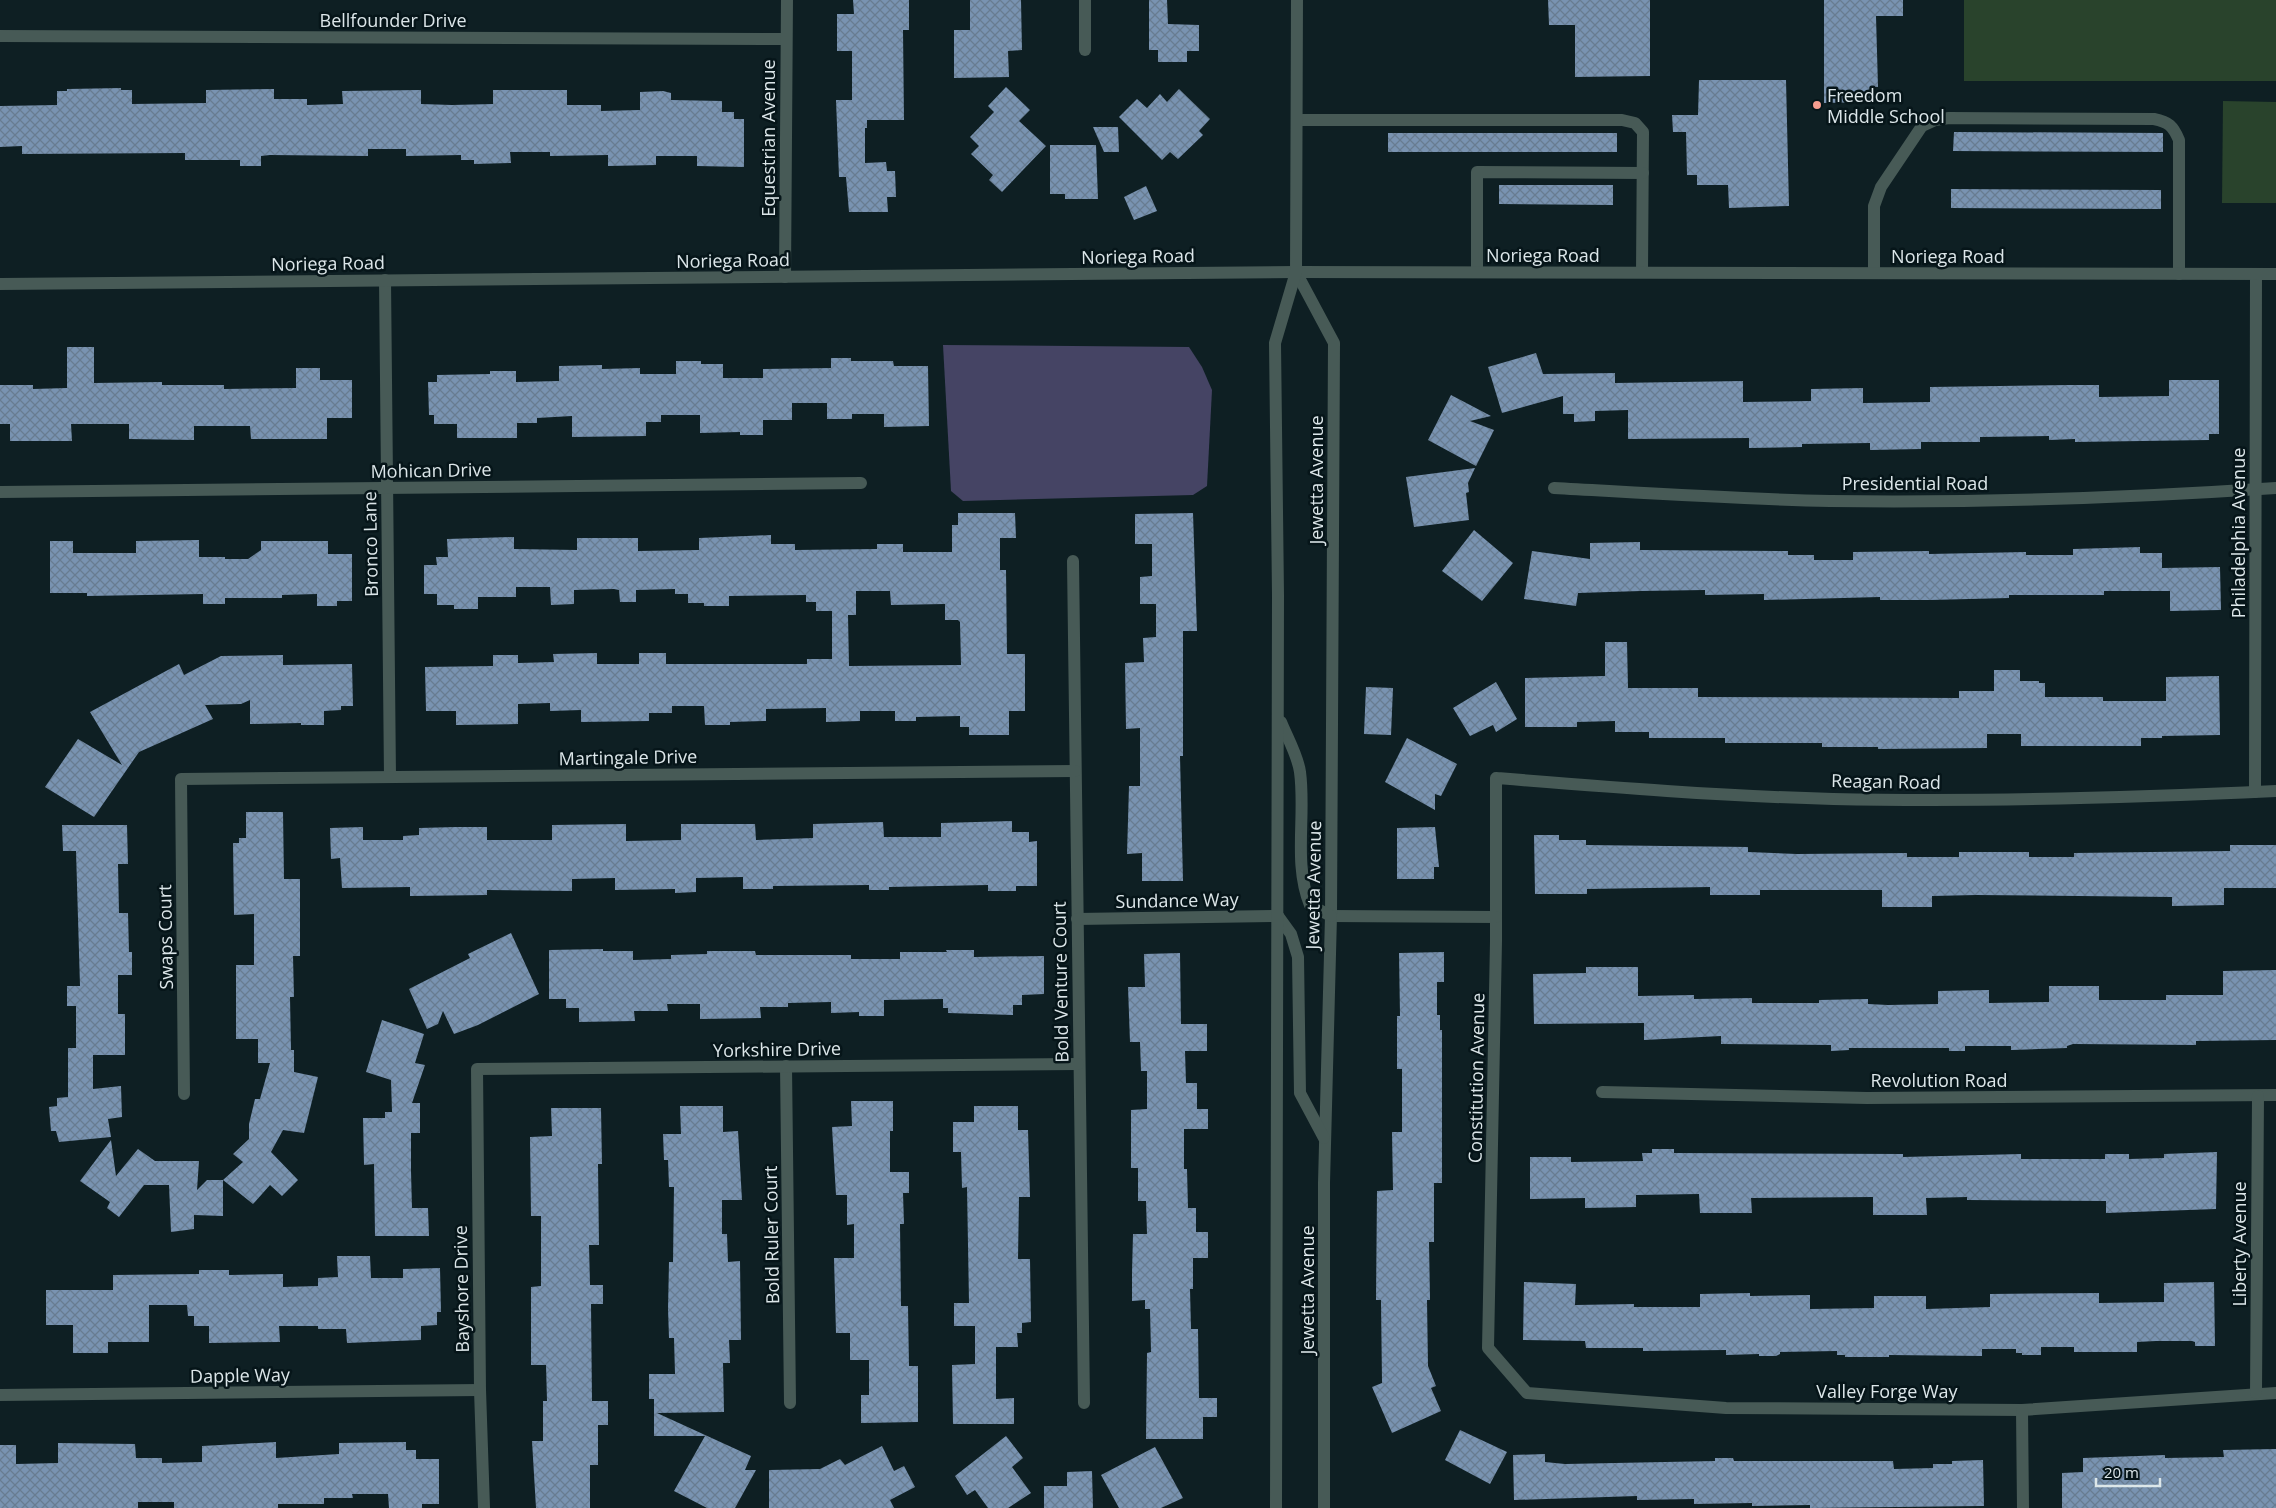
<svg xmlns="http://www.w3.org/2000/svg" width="2276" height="1508" viewBox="0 0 2276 1508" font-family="'Open Sans',sans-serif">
  <defs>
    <pattern id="building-cross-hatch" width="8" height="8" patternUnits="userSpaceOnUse" patternTransform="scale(1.25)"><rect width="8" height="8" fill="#7993b1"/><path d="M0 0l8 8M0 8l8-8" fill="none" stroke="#687c91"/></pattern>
  </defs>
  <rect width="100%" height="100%" fill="#0e1f23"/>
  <g fill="#29432c">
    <rect x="1964" y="0" width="312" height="81"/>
    <polygon points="2223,101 2276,102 2276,203 2222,203"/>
  </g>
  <polygon fill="#454464" points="943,345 1189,347 1202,367 1212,390 1207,486 1193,495 963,501 951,491"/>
  <g fill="url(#building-cross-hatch)" fill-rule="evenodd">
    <polygon points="853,0 909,0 909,30 903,30 904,120 867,120 867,128 865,128 865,163 886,162 887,171 895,171 896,197 887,197 888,212 849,212 846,177 839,177 836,100 852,100 852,51 837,51 837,14 854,14"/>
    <polygon points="970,0 1021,0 1022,50 1008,51 1009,77 954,78 954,30 970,30"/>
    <polygon points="1149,0 1167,0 1168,24 1199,25 1199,51 1187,51 1187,62 1158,62 1158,50 1149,50"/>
    <polygon points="1548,0 1650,0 1650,76 1575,77 1575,25 1549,25"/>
    <polygon points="1824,0 1903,0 1903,16 1876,16 1878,87 1872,87 1872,102 1824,103"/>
    <polygon points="1699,80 1786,80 1789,206 1729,208 1728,185 1697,185 1697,175 1687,175 1686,132 1673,132 1672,115 1698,115"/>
    <polygon points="1006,87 1030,110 1019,121 1046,146 1002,192 989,180 993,175 971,154 979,146 970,137 994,112 988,106"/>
    <polygon points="121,88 121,90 132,90 132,104 206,103 206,90 274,89 274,99 307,99 307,105 343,104 342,91 421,90 421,104 452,105 493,104 493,90 567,90 567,105 601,105 601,111 640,110 640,92 663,91 671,93 671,100 722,101 722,112 734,112 734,119 744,119 744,167 697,166 697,156 656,156 656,165 608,166 608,155 550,156 550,152 510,152 511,163 474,164 474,160 461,160 461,155 406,156 406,149 368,149 368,156 270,155 261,156 261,166 240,166 240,160 185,160 185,153 22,154 22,146 0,147 0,106 57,105 57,91 67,91 67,89"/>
    <polygon points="1179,89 1210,119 1199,131 1203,135 1178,159 1170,152 1162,160 1119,117 1137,99 1147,108 1160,94 1167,102"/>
    <polygon points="1093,127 1118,127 1119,152 1104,152"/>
    <polygon points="1954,132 2163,133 2163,152 1953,151"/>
    <rect x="1388" y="133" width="229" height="19"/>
    <polygon points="1050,145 1096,145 1098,199 1065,199 1065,194 1050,194"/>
    <polygon points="1499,185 1613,185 1613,205 1499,204"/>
    <polygon points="1146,186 1157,211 1134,220 1124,197"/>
    <polygon points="1951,189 2161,190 2161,209 1951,208"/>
    <polygon points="67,347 94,347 94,383 162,382 162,385 224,385 224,389 296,388 296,368 320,368 320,380 352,380 352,418 327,418 327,439 251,439 250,426 194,426 194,440 129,439 129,424 71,424 72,441 10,441 10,424 0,424 0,385 33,385 33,389 67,388"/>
    <polygon points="1536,353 1543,374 1615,373 1615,383 1743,381 1743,402 1811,401 1811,389 1863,388 1863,403 1930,402 1930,387 2070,385 2099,385 2099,397 2169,396 2169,380 2219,380 2219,434 2209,434 2209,440 2075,442 2075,439 2049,440 2049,436 1980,437 1980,442 1921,442 1921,449 1870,450 1870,443 1802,444 1802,447 1749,448 1749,438 1628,439 1628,410 1595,411 1595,421 1574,422 1574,414 1563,414 1563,396 1502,413 1488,367"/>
    <polygon points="831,358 851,358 851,361 893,361 894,366 928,366 929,426 884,427 884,414 852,414 852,419 827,419 827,403 792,403 792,420 763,420 763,435 740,435 740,432 700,433 700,415 661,415 661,422 646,422 646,436 572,437 572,416 537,418 537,423 517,423 517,438 457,438 457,424 434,424 434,415 429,415 428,382 437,382 437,375 490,374 490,371 516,371 516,382 559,381 559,366 602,365 602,369 640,368 640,374 676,374 676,361 701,361 701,364 723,364 723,378 763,378 763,369 831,368"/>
    <polygon points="1451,395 1491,416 1470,421 1494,430 1476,466 1428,440"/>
    <polygon points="1475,468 1468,483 1469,492 1466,493 1469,520 1414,527 1406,477"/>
    <path d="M958 513H1015L1016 538H1000V570H1006L1007 654H1025V711H1009V735H969V727H960V716L916 717V721H895V711H860V721L826 722V708L766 709V721L730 722V725H705L704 706H672V713H649V721L581 722V710L550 711V703L518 704V724L456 725V711H426L425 667 493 666V655H518V663L554 662 553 654 597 653V664H639V653H666V664H807V659H832V611H816V602H806V595L729 596V606H704V603H688V594H675V589L636 590V602H620L619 590 614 589 574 590V604L551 605 550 587H516V597H478V609H454V605H437V594H424V565H437L436 557H448L447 539 514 537V549L577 550V538H638V551L699 550V538L771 535V544H795V550L877 549V544H903V552H952V525H958ZM856 591H890L891 605 945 604V620H958L960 622 961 665 849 666 848 615H856Z"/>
    <polygon points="1193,513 1197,631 1183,631 1183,756 1180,756 1183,881 1142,881 1142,853 1127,854 1129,786 1140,786 1140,728 1126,729 1125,663 1144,662 1143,638 1156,637 1156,604 1140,604 1140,577 1152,576 1152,544 1135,544 1135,514"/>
    <polygon points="1474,530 1513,563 1482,601 1442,571"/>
    <polygon points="199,540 199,557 225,557 225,559 248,559 261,550 261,541 328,541 328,554 352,554 352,601 337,601 337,606 317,606 317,594 282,595 282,598 225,598 225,604 203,604 203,594 87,596 87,593 50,593 50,541 73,541 73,553 136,553 136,541"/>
    <polygon points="1640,542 1640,550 1788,551 1788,555 1814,555 1814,560 1853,560 1853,552 1929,551 1929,554 2026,552 2026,555 2073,555 2073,549 2140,547 2140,553 2162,553 2162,568 2220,567 2221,610 2170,611 2170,591 2104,591 2104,595 2009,595 2009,598 1930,600 1880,600 1880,597 1764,600 1764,594 1705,595 1705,590 1641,591 1578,593 1576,606 1524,599 1532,551 1590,559 1590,543"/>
    <polygon points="1605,642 1627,642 1628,688 1698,688 1698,697 1959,698 1959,691 1994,691 1994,670 2020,670 2020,681 2039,681 2039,683 2045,683 2045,697 2103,697 2103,701 2166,701 2166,677 2219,676 2220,735 2162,736 2162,738 2141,738 2141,746 2021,746 2021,734 1987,734 1987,748 1878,749 1878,747 1822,747 1822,743 1725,743 1725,738 1649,738 1649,732 1615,732 1615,721 1577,722 1577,727 1525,727 1525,678 1605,676"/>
    <polygon points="283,655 283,665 352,664 353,706 341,706 341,710 324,711 324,725 301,725 301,723 250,724 250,700 241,704 205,705 213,719 139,752 94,817 45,787 78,739 122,765 90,712 179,664 184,675 221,656"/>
    <polygon points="1496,682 1517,719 1496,732 1493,725 1470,736 1453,708"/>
    <polygon points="1366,687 1393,688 1391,735 1364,734"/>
    <polygon points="1407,738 1457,764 1441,796 1435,794 1435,810 1385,782"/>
    <polygon points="246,812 283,812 284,879 300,879 300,956 293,956 294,997 290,997 291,1050 294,1050 294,1072 318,1077 304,1133 283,1130 271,1152 298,1180 282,1196 270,1185 253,1204 223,1180 243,1162 233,1154 249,1139 249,1124 255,1099 260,1099 270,1063 258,1063 258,1039 236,1039 236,965 254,965 254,914 234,915 233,843 239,843 239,838 246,838"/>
    <polygon points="1012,821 1012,832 1029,832 1029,842 1037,841 1037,886 1016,886 1016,891 988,891 988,885 889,887 889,890 869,890 869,885 773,886 773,889 743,889 743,877 696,878 696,892 675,893 675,889 615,890 615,878 572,879 572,891 487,890 487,895 410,896 410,887 342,888 340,858 331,859 330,828 363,827 363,840 403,840 403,836 419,835 419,828 456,827 487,827 487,840 552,840 552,825 626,824 626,841 681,840 681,824 755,824 756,840 813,838 813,824 883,822 884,837 941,837 941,823"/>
    <polygon points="62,825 127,825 128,864 118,864 119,913 128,913 129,952 132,952 132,975 118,975 118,1014 125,1014 125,1055 93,1055 93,1089 121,1086 122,1117 108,1119 111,1137 59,1142 56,1131 51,1131 49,1107 57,1106 57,1098 68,1097 68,1048 76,1048 76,1006 67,1006 67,986 80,986 76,851 63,851"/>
    <polygon points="1435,827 1439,867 1434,867 1434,879 1397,879 1397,828"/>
    <polygon points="1534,835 1559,835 1559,840 1586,840 1586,845 1748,847 1748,852 1797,854 1907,853 1907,857 1959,857 1959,852 2029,852 2029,857 2074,857 2074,853 2230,851 2230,845 2276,845 2276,888 2224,888 2224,905 2172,906 2172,897 1976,895 1932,896 1932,907 1882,907 1882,890 1760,890 1760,895 1710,895 1710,887 1587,889 1587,894 1535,894"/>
    <polygon points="511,933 539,994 478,1025 454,1034 443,1011 438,1024 427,1029 409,989 470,958 468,954"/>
    <polygon points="603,949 603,951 633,951 633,960 671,959 671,955 707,954 707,951 755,951 756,955 851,955 851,959 900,959 900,952 947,952 946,950 974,950 974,957 1044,956 1044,994 1022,995 1022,1005 1013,1005 1013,1015 948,1013 948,1008 943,1008 943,999 884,1000 884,1016 859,1016 859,1012 831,1013 831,1002 788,1003 788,1007 760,1007 761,1018 700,1019 700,1004 667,1004 668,1011 634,1011 635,1021 579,1022 579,1008 566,1008 566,999 549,999 549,950"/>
    <polygon points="1444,952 1444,982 1437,982 1437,1015 1440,1015 1440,1030 1442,1030 1442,1183 1434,1183 1434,1242 1429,1242 1430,1300 1427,1300 1428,1366 1436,1386 1431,1388 1441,1411 1392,1433 1372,1387 1382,1383 1381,1300 1376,1300 1377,1191 1393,1190 1392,1132 1402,1132 1402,1069 1397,1069 1397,1016 1400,1016 1399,953"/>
    <polygon points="1180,953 1181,1024 1207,1024 1207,1051 1185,1051 1186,1083 1197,1083 1197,1109 1208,1109 1208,1129 1184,1129 1184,1169 1187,1169 1188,1208 1196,1208 1196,1232 1208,1232 1208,1258 1193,1258 1193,1289 1190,1289 1191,1329 1198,1329 1199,1398 1217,1398 1217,1417 1203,1417 1203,1439 1146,1439 1147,1353 1151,1352 1150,1309 1145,1309 1145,1300 1132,1301 1132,1273 1133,1234 1147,1234 1146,1201 1138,1201 1138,1168 1131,1168 1131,1110 1147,1109 1147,1071 1141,1071 1140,1042 1130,1042 1128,987 1145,987 1144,954"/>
    <polygon points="1586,967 1638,967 1638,996 1694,995 1694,999 1752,998 1752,1003 1819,1003 1819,1000 1868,999 1868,1004 1888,1005 1938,1004 1938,991 1989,990 1989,1003 2049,1002 2049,986 2099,986 2099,1000 2166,1000 2166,995 2223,995 2223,971 2276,970 2276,1040 2196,1041 2196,1045 2073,1044 2067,1046 2067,1048 2011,1050 2011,1046 1965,1046 1965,1051 1949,1051 1949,1048 1849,1048 1849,1050 1831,1051 1831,1045 1721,1044 1721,1036 1644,1040 1644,1023 1534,1024 1533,974 1586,973"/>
    <polygon points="382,1020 424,1034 415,1063 425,1065 412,1103 420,1103 420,1133 411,1133 411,1171 412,1208 428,1208 429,1236 375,1236 374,1164 364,1165 363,1118 385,1118 385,1112 392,1112 391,1080 366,1072"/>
    <polygon points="851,1101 893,1101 893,1131 890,1131 890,1172 909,1172 909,1193 903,1193 904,1224 900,1224 901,1306 908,1306 909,1366 918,1366 918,1422 861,1423 861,1395 869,1395 869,1360 850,1360 850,1333 836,1333 834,1258 854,1258 854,1224 847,1225 847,1195 836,1195 832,1127 852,1126"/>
    <polygon points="680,1106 723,1106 723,1132 738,1131 742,1200 722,1200 722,1234 727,1234 728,1262 740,1261 741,1340 729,1340 730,1363 723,1363 724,1412 657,1413 751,1456 745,1470 756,1470 735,1508 707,1508 674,1491 705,1436 654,1436 654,1399 649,1399 649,1374 675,1374 674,1338 669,1338 668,1309 669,1262 673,1262 674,1187 669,1187 668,1160 664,1160 663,1134 681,1134"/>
    <polygon points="974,1106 1018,1106 1018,1130 1028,1130 1030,1197 1019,1197 1018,1259 1030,1259 1031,1322 1022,1323 1022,1333 1017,1333 1018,1347 996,1347 996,1399 1014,1398 1014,1424 953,1424 952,1365 975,1364 975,1326 954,1326 954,1303 969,1303 967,1187 962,1188 961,1152 953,1152 953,1122 974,1122"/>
    <polygon points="551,1108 601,1108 602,1164 598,1164 599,1245 589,1245 590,1285 603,1285 603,1304 591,1304 592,1401 608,1401 608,1425 598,1425 598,1465 590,1465 590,1508 536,1508 532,1441 543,1441 543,1401 547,1401 546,1365 531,1365 531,1287 541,1286 541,1216 531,1216 530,1137 552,1136"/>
    <polygon points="111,1140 116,1176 138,1149 155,1161 199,1161 197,1190 207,1180 223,1180 223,1216 194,1215 194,1229 171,1232 169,1185 144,1185 119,1217 107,1208 110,1202 80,1181"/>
    <polygon points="1652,1149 1674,1149 1674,1153 1903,1154 1903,1157 2021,1154 2021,1159 2105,1159 2105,1154 2129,1154 2129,1159 2164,1158 2164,1154 2217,1152 2216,1209 2106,1213 2106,1201 1967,1200 1967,1197 1926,1198 1927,1215 1873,1215 1873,1197 1751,1198 1752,1213 1700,1213 1699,1194 1636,1195 1636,1207 1585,1208 1585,1198 1530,1199 1530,1157 1571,1157 1571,1162 1643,1161 1642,1153 1652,1153"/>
    <polygon points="337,1256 370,1256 371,1278 403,1278 403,1269 440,1268 441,1312 437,1312 437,1325 421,1326 421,1340 347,1343 346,1329 318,1329 318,1326 279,1326 280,1342 209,1343 209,1326 194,1326 194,1316 188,1316 187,1305 149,1305 149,1342 108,1342 108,1353 73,1353 73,1325 46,1325 46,1290 113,1290 113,1275 199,1274 199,1270 229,1270 229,1275 283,1274 283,1287 318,1286 318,1278 338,1277"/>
    <polygon points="1524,1282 1576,1284 1575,1305 1634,1304 1634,1307 1700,1307 1700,1294 1750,1293 1750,1296 1810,1295 1810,1309 1874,1308 1874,1296 1926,1296 1926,1309 1990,1307 1990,1294 2099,1293 2099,1303 2164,1302 2164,1283 2214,1282 2215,1346 2195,1346 2195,1342 2192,1341 2156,1341 2137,1342 2137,1352 2074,1352 2074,1347 2041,1347 2041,1355 2022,1355 2022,1353 2016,1353 2016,1349 1982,1349 1982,1356 1889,1355 1889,1357 1845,1357 1845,1355 1837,1355 1837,1351 1780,1352 1780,1354 1776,1356 1759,1356 1759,1354 1726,1355 1726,1350 1643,1351 1643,1348 1586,1348 1585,1341 1523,1340"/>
    <polygon points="1460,1430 1507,1452 1490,1484 1445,1460"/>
    <polygon points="1006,1436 1023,1458 1012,1467 1031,1493 1008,1508 988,1508 975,1490 967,1495 955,1476"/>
    <polygon points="276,1442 276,1458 339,1454 339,1443 406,1442 406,1450 416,1450 416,1459 439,1459 439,1504 422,1504 422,1508 389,1508 388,1494 352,1494 353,1498 324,1498 324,1504 278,1504 278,1508 174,1508 174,1502 138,1502 138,1508 0,1508 0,1445 16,1445 16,1464 58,1463 58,1443 135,1444 136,1458 162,1458 162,1463 202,1462 202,1446"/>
    <polygon points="882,1446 894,1471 904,1466 915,1487 890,1500 894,1508 769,1508 769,1470 820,1469 840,1459 845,1465"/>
    <polygon points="1155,1447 1183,1498 1161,1508 1119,1508 1101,1475"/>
    <polygon points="2276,1449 2276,1508 2062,1508 2062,1473 2083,1472 2083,1458 2165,1455 2165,1458 2224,1457 2223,1450"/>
    <polygon points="1545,1454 1545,1462 1565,1464 1715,1461 1715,1458 1733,1458 1734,1461 1893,1461 1894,1469 1933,1468 1933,1464 1952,1464 1952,1461 1983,1460 1984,1506 1810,1508 1810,1505 1752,1506 1752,1503 1694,1504 1694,1499 1637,1500 1637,1496 1514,1500 1513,1455"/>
    <polygon points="1092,1471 1093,1508 1044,1508 1044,1486 1067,1486 1067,1472"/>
  </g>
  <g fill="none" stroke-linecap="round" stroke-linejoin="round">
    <g stroke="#475a56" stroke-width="12">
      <polyline points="1297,120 1622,120 1635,123 1643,132 1642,272"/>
      <polyline points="1477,272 1477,172 1643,173"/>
      <path d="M1874 273V206L1881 187 1922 126 1935 120 1949 118 2154 119C2169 122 2173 126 2179 140V274"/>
    </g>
    <g stroke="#475a56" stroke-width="12">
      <polyline points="0,36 786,39"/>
      <polyline points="1085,50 1085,0"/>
      <polyline points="785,277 787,0"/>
      <polyline points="385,280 390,777"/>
      <path d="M1554 488C1646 493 1738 499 1830 501 1979 503 2127 498 2276 488"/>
      <polyline points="0,492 861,483"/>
      <polyline points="1073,561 1084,1403"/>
      <path d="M2276 791C2128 798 1981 802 1833 799 1721 796 1609 787 1496 778V941L1488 1348 1527 1393 1726 1408 2022 1410 2276 1393"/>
      <polyline points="2255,792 2256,274"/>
      <polyline points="1331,916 1496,917"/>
      <polyline points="1077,919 1278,916"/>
      <polyline points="786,1066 790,1403"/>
      <polyline points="1602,1092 1867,1098 2276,1095"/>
      <polyline points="184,1094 181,779 1075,771"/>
      <polyline points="2256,1393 2258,1096"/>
      <polyline points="0,1395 480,1390"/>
      <polyline points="2022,1410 2023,1508"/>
      <polyline points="484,1508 480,1390 477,1069 1078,1064"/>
    </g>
    <g stroke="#475a56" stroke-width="12">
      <polyline points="1296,272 1334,343 1331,916 1324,1183 1324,1508"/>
      <polyline points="0,284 1296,272 2276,274"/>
      <path d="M1281 722C1287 737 1298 756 1300 772 1306 816 1293 863 1310 905L1331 916"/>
      <polyline points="1278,916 1291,934 1298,957 1300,1093 1324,1138"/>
      <polyline points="1276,1508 1278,595 1275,343 1296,272 1297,0"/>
    </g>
  </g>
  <circle fill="#f59d8f" stroke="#061519" stroke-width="2" cx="1817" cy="105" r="5"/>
  <g text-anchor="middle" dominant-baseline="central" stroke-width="5" stroke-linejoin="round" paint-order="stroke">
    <g font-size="18" fill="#dce6e9" stroke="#061519">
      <text x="393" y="20">Bellfounder Drive</text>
      <text transform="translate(768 138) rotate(-90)">Equestrian Avenue</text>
      <text x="1543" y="255">Noriega Road</text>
      <text transform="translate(1138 256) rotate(-1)">Noriega Road</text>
      <text x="1948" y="256">Noriega Road</text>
      <text transform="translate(733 260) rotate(-1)">Noriega Road</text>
      <text transform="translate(328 263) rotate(-1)">Noriega Road</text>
      <text transform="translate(431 470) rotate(-1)">Mohican Drive</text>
      <text transform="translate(1316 480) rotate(-90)">Jewetta Avenue</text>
      <text x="1915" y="483">Presidential Road</text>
      <text transform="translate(2238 533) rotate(-90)">Philadelphia Avenue</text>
      <text transform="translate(370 544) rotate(-91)">Bronco Lane</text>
      <text transform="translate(628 757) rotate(-1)">Martingale Drive</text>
      <text transform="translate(1886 781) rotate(1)">Reagan Road</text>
      <text transform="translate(1313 885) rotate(-89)">Jewetta Avenue</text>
      <text transform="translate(1177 900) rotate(-1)">Sundance Way</text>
      <text transform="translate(165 937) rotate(-91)">Swaps Court</text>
      <text transform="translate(1060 982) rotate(-91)">Bold Venture Court</text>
      <text transform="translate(777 1049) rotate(-1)">Yorkshire Drive</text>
      <text transform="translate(1476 1078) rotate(-89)">Constitution Avenue</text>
      <text x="1939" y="1080">Revolution Road</text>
      <text transform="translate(771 1235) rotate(-91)">Bold Ruler Court</text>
      <text transform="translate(2239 1244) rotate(-90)">Liberty Avenue</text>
      <text transform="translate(461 1289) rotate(-91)">Bayshore Drive</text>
      <text transform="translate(1307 1290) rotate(-90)">Jewetta Avenue</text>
      <text transform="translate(240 1375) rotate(-1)">Dapple Way</text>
      <text x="1887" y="1391">Valley Forge Way</text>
    </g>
    <g font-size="18" fill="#dce6e9" stroke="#061519" text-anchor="start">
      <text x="1827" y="95">Freedom<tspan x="1827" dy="21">Middle School</tspan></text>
    </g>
  </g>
  <path d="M2096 1478v8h64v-8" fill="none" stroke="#dce6e9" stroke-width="2.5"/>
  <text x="2104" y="1478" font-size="15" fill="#dce6e9" stroke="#061519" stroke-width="4" paint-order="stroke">20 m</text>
</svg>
